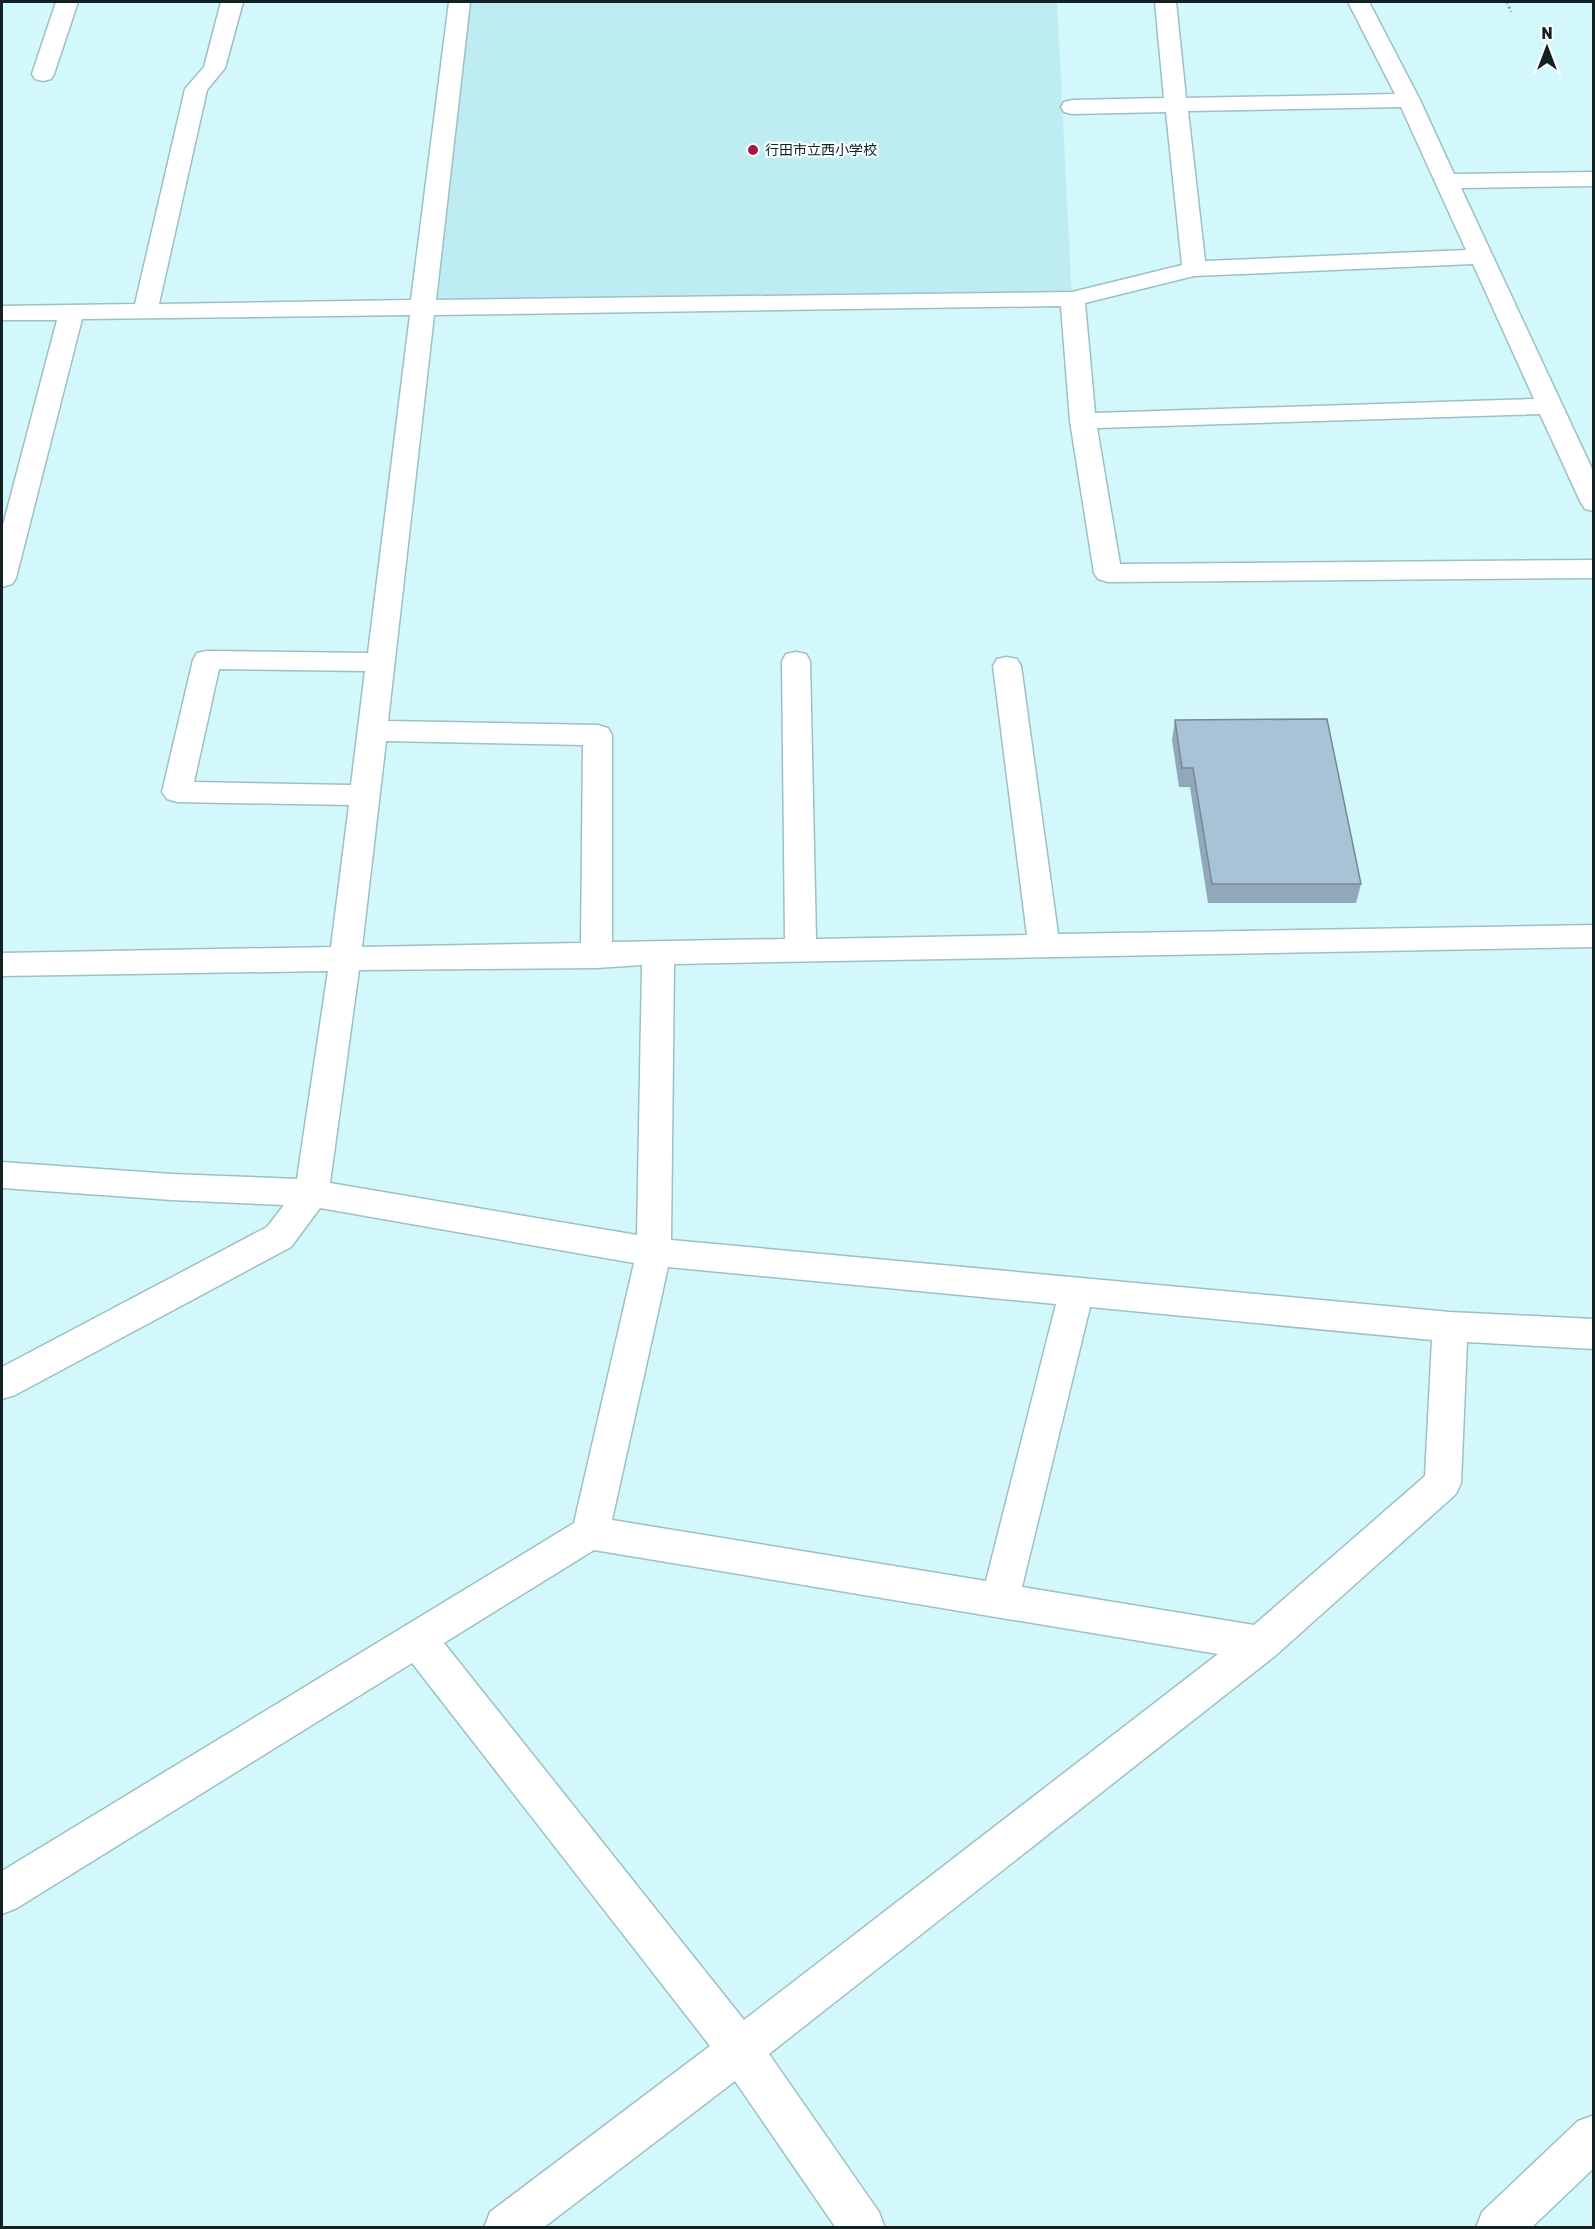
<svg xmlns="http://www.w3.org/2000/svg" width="1595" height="2229" viewBox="0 0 1595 2229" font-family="Rubik,'Noto Sans JP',sans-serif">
  <rect width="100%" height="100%" fill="#d2f8fc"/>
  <polygon fill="#bdecf2" points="459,2 1057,2 1072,299 422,308"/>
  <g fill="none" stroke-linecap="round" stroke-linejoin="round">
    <defs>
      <g id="minor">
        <polygon points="56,2 78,2 54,74 51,79 43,81 35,79 32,74"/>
        <path d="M221 2H243L225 68 207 90 159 304 411 300 449 2H470L436 300 1072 292 1182 265 1166 112 1072 114 1064 112 1061 107 1064 102 1072 100 1164 98 1155 2H1176L1186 98 1395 94 1348 2H1369L1420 100 1454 174 1594 172V186L1461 188 1594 473V511L1585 509 1581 503 1540 414 1097 428 1120 564 1594 560V578L1108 582 1098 579 1094 573 1070 421 1061 306 434 315 388 721 598 725 608 728 612 735V942L785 939 782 661 786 654 796 652 806 654 810 661 816 939 1027 935 993 666 997 659 1007 657 1017 659 1021 666 1058 934 1594 925V947L674 964 671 1240 1450 1312 1594 1319V1349L1467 1342 1461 1483 1456 1494 1275 1656 769 2054 879 2212 885 2228H836L735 2081 543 2228H484L490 2212 710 2046 412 1663 17 1908 2 1914V1871L574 1523 634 1263 320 1208 291 1247 15 1395 2 1399V1367L267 1227 284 1205 172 1200 2 1188V1162L172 1174 297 1179 328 971 2 976V953L331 947 349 805 177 802 167 799 162 792 193 660 197 653 207 651 368 653 410 315 82 319 16 578 12 584 2 587V529L57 320H2V306L135 304 185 89 204 67ZM1401 107 1466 250 1205 261 1188 111ZM1473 264 1534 399 1095 413 1085 303 1194 276ZM219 669 365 671 351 785 194 782ZM386 741 583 745 581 943 362 947ZM642 965 637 1235 330 1183 359 970 596 968ZM668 1267 1056 1304 986 1581 612 1520ZM1090 1307 1432 1340 1425 1476 1254 1625 1022 1587ZM594 1550 1218 1654 744 2020 444 1643Z"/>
        <polygon points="1594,2115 1594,2168 1531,2228 1476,2228 1482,2212 1578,2121"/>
      </g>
    </defs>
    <use href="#minor" stroke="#9cc0c5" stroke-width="3"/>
    <polyline stroke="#89a6a9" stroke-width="3" stroke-dasharray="2 3" stroke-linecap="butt" points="1507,2 1511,12"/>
    <use href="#minor" fill="#fff" fill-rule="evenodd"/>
  </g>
  <polygon fill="#90a8b8" points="1175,720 1361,884 1356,903 1208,903 1190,787 1179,787 1172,740"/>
  <polygon fill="#a8c3d6" stroke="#768896" stroke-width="1.5" points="1327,719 1361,884 1212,884 1193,768 1182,768 1175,720"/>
  <circle fill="#aa1648" stroke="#f7feff" stroke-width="2" cx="753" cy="150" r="6"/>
  <g text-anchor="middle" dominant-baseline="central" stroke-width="4.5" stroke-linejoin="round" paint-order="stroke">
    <g font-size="14" fill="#132122" stroke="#f7feff" text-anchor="start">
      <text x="765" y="150">行田市立西小学校</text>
    </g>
  </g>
  <rect width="1595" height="2229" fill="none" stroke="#132122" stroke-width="6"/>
  <g transform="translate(1547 48)" stroke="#f7feff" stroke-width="4.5" paint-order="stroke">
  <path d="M0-4.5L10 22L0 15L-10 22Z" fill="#132122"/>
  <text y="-9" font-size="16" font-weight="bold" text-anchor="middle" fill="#132122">N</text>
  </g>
</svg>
